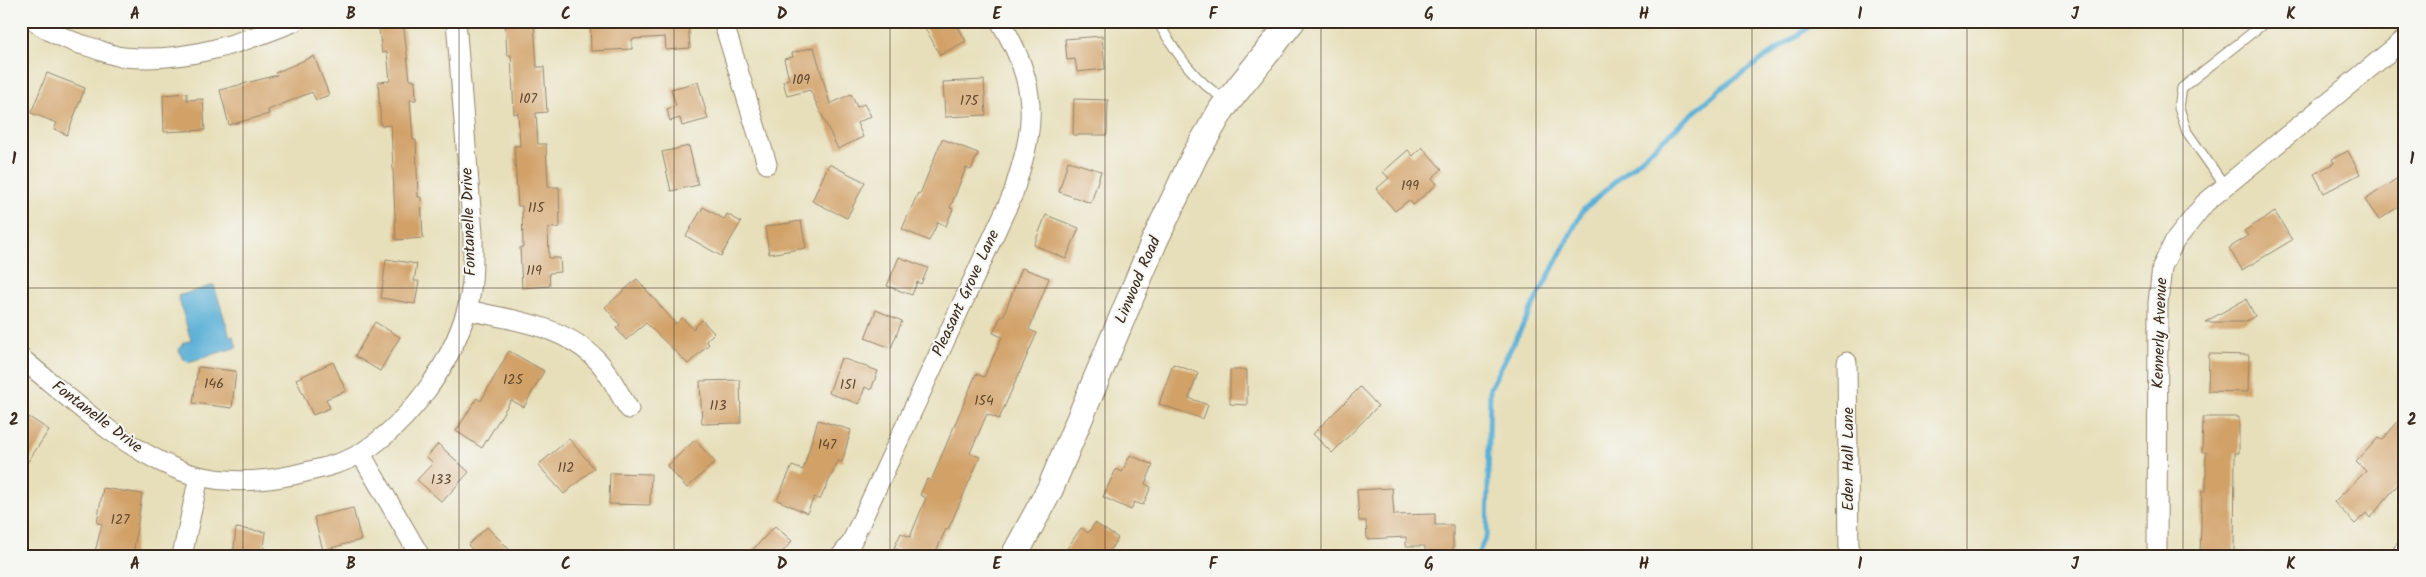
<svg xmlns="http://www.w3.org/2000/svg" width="2426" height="577" viewBox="0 0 2426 577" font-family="Kalam,sans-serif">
  <rect width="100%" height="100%" fill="#f6f6f2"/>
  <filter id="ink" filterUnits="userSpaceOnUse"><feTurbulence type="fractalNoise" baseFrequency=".02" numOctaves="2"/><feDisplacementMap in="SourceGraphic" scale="10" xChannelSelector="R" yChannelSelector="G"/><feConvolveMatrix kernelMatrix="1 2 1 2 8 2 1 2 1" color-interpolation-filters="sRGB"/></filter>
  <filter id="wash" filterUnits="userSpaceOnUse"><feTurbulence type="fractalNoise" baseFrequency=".0096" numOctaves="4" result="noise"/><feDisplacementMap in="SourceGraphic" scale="20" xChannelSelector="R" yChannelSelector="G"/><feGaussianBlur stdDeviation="1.12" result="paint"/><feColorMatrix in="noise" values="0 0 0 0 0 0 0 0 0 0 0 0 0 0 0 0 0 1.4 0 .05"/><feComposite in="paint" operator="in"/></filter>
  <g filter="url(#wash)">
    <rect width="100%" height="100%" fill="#e7dfba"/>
    <polygon fill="#5bb0d7" stroke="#4b6d7a" points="214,285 230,337 233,336 237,347 188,362 182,358 179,350 183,343 191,340 178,296"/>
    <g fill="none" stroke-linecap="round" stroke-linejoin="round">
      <polyline stroke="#5bb0d7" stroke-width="5" points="1477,556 1487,534 1490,388 1583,210 1724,86 1818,21"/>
    </g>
    <g id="blocks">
      <g fill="#d2a167">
        <polygon points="403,21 410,80 415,80 416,100 410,100 413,140 416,140 418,197 421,197 423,238 396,240 391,125 381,126 378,82 390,81 387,52 382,53 378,23"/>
        <polygon points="505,21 534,21 537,67 544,67 547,112 536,113 538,144 546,144 548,187 559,187 560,227 548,228 549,258 560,258 561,272 549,273 550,286 522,288 520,247 523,247 522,206 518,206 514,146 520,146 518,113 514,114 511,55 507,55"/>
        <polygon points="590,21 688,21 690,48 666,50 665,37 632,39 632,49 591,51"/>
        <polygon points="933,21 955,21 966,41 940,55 924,26"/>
        <polygon points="1102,36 1105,69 1077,72 1075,59 1067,60 1065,39"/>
        <polygon points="814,47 830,104 851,94 857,107 864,104 871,116 857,123 863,137 838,149 810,90 787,96 783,81 789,79 784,59 793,57 792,53"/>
        <polygon points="314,56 329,95 316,100 312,92 268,110 269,114 229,125 220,90 277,75 275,73"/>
        <polygon points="47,73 85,88 67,135 54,129 57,123 31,113"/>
        <polygon points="984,80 986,115 945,117 943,82"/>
        <polygon points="698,82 708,119 682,126 680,118 670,121 667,109 676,106 671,89"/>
        <polygon points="187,93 187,100 203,99 205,130 164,132 163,95"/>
        <polygon points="1074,99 1108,100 1107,135 1073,135"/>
        <polygon points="942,139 978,153 971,170 966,168 950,208 953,209 946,226 938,222 929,241 902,229 918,193 920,194"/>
        <polygon points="689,146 698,185 671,191 662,152"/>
        <polygon points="1422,147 1442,169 1432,178 1437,184 1413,205 1409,200 1395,211 1376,189 1389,178 1383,172 1408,150 1413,156"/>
        <polygon points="2348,151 2360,174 2324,193 2314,174 2334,163 2332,159"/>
        <polygon points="1068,161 1101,171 1091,203 1059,192"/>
        <polygon points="829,164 865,182 847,218 812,201"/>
        <polygon points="2396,179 2405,192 2405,202 2379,220 2365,200"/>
        <polygon points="703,207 724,219 727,214 741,222 721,256 686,236"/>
        <polygon points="2275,212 2292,240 2242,270 2229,248 2248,236 2244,231"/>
        <polygon points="1046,215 1079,228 1066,259 1034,245"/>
        <polygon points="801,221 806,248 769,254 765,227"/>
        <polygon points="899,257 928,268 921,284 917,282 912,295 887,286"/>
        <polygon points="386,259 417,264 414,281 419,281 415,304 381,298"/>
        <polygon points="1022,268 1049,278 1029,330 1037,333 999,419 987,414 970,453 980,457 948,530 946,529 934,556 897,556 899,550 894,548 901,533 910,537 926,498 920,495 927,479 931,481 976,374 984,377 1002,337 993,333 1001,316 1003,317"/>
        <polygon points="637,279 676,324 682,318 693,329 702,320 714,333 706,341 709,344 688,364 646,323 626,340 616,328 620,325 605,307"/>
        <polygon points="2246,299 2255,316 2244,322 2205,322"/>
        <polygon points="876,310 902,321 891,348 865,338"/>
        <polygon points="375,322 400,337 380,371 355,356"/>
        <polygon points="509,351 544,371 524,407 511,400 482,448 456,431 477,398 481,401"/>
        <polygon points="2209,354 2249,355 2248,392 2208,391"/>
        <polygon points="841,358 878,371 871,390 865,387 859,404 829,393"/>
        <polygon points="333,362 346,391 326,399 330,408 313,415 296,379"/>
        <polygon points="1173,364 1198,373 1189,398 1208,405 1203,419 1159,404"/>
        <polygon points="198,367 236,371 232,408 193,403"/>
        <polygon points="1230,370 1247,370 1247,405 1230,404"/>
        <polygon points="740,380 741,423 702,424 700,381"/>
        <polygon points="1360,387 1378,406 1332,453 1313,434"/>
        <polygon points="2405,414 2405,476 2370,518 2366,513 2355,524 2334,502 2366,471 2356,462 2378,438 2382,440"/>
        <polygon points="29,417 49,430 21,472 21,428"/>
        <polygon points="2203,417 2239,417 2239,453 2235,453 2234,556 2200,556 2202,491 2206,491 2206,452 2202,452"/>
        <polygon points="818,420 851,430 842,462 838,461 820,500 814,497 807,513 777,500 792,466 803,470"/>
        <polygon points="569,439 594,468 564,494 538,465"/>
        <polygon points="695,440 715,462 687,488 667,466"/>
        <polygon points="438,444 469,472 442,502 417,480 433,463 427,457"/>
        <polygon points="1130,455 1153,465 1145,484 1151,487 1143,505 1134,502 1131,510 1103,497 1116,469 1122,472"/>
        <polygon points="610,473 651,474 650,505 609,504"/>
        <polygon points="103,488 142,494 133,556 94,556 102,524 97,523"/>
        <polygon points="1392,488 1394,515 1435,514 1435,525 1453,525 1453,551 1447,551 1447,556 1425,556 1425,546 1406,546 1406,537 1367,539 1366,521 1359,521 1357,490"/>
        <polygon points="353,508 361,540 323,550 314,517"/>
        <polygon points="1095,523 1118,538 1106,556 1074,556 1066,550 1081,528 1088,533"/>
        <polygon points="775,526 792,541 779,556 747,556"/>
        <polygon points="487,527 516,556 478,556 468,545"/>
        <polygon points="236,528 266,532 263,556 233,556"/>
      </g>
    </g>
  </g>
  <g filter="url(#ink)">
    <use href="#blocks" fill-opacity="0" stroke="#91846c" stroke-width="1"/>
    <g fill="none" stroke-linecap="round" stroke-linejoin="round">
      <defs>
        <g id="lane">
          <path d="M1157 21C1176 52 1195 83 1227 100"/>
          <polyline points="2225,186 2187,132 2179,108 2182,88 2267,21"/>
        </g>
        <g id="street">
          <path d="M35 21C50 33 72 42 90 47 100 50 112 56 123 57 184 63 240 44 296 21"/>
          <polyline points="723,21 767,164"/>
          <path d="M467 310C512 320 564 325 598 361 610 374 619 394 629 409"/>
          <path d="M21 358C69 397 116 443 174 468 210 484 255 483 293 475 313 470 344 464 361 453 410 422 451 365 467 309 474 286 473 259 473 234L456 21"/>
          <polyline points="1847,362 1849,556"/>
          <polyline points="361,454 420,556"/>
          <polyline points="182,556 199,476"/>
          <path d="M841 556 851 543 1013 194C1018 176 1025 157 1028 138 1036 95 1022 57 1000 21"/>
          <polyline points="2157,556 2158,303 2162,267 2174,242 2205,203 2405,39"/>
          <polyline points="2400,556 2405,550"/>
        </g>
        <polyline id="secondary" points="1014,556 1050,489 1154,242 1195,155 1222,109 1292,21"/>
      </defs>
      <use href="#lane" stroke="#91846c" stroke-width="11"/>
      <use href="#street" stroke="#91846c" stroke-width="21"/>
      <use href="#secondary" stroke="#91846c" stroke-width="28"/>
      <use href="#lane" stroke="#fff" stroke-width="9"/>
      <use href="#street" stroke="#fff" stroke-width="19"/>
      <use href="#secondary" stroke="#fff" stroke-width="26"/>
    </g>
  </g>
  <path fill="none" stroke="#3b2a1e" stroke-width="1" stroke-opacity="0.55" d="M243 21V556M459 21V556M674 21V556M890 21V556M1105 21V556M1321 21V556M1536 21V556M1752 21V556M1967 21V556M2183 21V556M21 288H2405"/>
  <g text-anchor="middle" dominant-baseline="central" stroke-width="4" stroke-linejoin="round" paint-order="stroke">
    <g font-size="14" fill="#614830">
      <text x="801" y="80">109</text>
      <text x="528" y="99">107</text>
      <text x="969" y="101">175</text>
      <text x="1410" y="186">199</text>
      <text x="536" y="208">115</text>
      <text x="534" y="271">119</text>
      <text x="513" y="380">125</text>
      <text x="214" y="384">146</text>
      <text x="848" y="385">151</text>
      <text x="984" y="401">154</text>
      <text x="718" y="406">113</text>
      <text x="827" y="445">147</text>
      <text x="566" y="468">112</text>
      <text x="441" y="480">133</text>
      <text x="120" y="520">127</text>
    </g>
    <g font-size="16" fill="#3b2a1e" stroke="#f6f6f2">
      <text transform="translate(469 222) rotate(-92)">Fontanelle Drive</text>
      <text transform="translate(1138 280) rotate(-67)">Linwood Road</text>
      <text transform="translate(966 293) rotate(-65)">Pleasant Grove Lane</text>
      <text transform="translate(2160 333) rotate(-88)">Kennerly Avenue</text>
      <text transform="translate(97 417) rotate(37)">Fontanelle Drive</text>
      <text transform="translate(1848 459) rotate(-90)">Eden Hall Lane</text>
    </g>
  </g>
  <rect width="2426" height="577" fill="none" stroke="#f6f6f2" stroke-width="55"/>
  <rect x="28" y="28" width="2370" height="522" fill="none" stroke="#3b2a1e" stroke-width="2"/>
  <g font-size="16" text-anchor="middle" font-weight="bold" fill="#3b2a1e">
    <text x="135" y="19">A</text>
    <text x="351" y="19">B</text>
    <text x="566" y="19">C</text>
    <text x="782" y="19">D</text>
    <text x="997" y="19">E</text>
    <text x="1213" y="19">F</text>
    <text x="1429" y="19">G</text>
    <text x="1644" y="19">H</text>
    <text x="1860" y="19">I</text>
    <text x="2075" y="19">J</text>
    <text x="2291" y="19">K</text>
    <text x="14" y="164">1</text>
    <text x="2412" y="164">1</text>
    <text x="14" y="425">2</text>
    <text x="2412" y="425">2</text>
    <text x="135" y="569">A</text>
    <text x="351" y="569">B</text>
    <text x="566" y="569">C</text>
    <text x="782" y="569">D</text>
    <text x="997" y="569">E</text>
    <text x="1213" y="569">F</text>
    <text x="1429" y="569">G</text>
    <text x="1644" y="569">H</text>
    <text x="1860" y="569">I</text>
    <text x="2075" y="569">J</text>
    <text x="2291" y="569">K</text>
  </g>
</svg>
